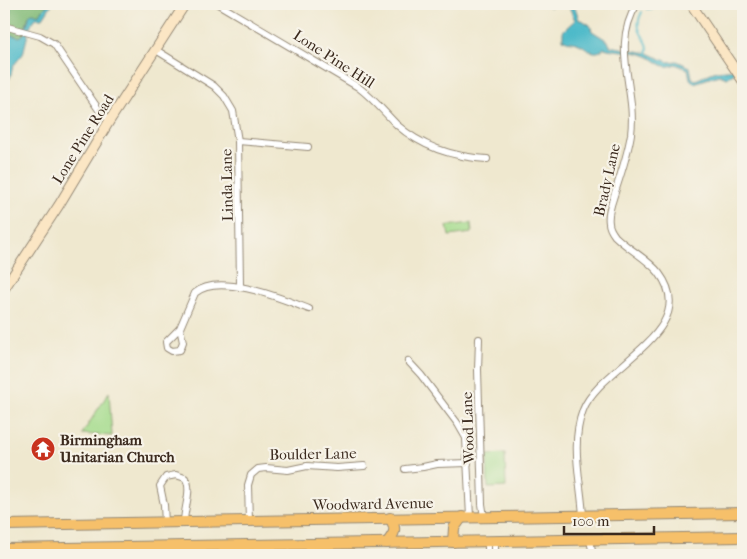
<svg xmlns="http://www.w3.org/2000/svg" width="747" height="559" viewBox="0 0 747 559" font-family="'IM FELL French Canon',serif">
  <rect width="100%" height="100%" fill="#f7f3e8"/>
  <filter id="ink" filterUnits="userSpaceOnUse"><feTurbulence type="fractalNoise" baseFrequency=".02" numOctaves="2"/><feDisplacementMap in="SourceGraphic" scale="10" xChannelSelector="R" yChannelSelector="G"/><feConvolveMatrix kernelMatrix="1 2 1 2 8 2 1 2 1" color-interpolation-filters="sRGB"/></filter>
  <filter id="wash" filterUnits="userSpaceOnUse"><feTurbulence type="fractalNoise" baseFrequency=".0096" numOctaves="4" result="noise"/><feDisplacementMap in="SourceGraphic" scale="20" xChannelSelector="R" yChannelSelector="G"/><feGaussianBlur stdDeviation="1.12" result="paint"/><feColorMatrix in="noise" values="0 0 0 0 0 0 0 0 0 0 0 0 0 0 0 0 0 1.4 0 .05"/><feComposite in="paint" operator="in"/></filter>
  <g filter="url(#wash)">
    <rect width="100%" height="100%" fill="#efe8cf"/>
    <g fill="#a4db8c" stroke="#708255">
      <polygon points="471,223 472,233 449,236 447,226"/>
      <polygon points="109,392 112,436 82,434"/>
      <polygon points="505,454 506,487 488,488 487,455"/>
    </g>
    <polygon fill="#83bb78" stroke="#5f724b" points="10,4 48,4 39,15 32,13 28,18 24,34 20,37 11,35 6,30 5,23"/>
    <g fill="#4ebac9" stroke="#447274">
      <path d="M6 4H10L11 14 5 23 6 30 11 35 20 37 24 34 30 14 33 13 39 15 48 4H52L43 18H36L30 26 23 54 13 66 10 78 4 85C4 74 8 64 6 53L4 51V14Z"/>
      <path d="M545 4H572L576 10 579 20H582L590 25 592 31 608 41 610 46 648 53 668 62 677 61 690 67 692 78 695 80C701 78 712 72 717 71 730 69 732 72 743 62V68L727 78 719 75 694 83 690 79 688 69 675 64C663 71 657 60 647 56 633 50 617 52 604 48 594 58 587 47 579 44 573 41 568 43 563 39V31L575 20 569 7 563 4 550 7Z"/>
    </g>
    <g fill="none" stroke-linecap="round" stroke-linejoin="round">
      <g stroke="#4ebac9" stroke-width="2">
        <polyline points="647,9 653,8 656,4"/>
        <path d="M642 12C630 35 653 38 647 54"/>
      </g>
    </g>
  </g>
  <g filter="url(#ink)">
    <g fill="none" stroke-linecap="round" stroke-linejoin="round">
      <defs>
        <g id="street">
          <path d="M218 4 358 87C373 98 384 112 397 125 422 147 454 157 487 159"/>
          <polyline points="4,26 40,36 54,44 101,113 110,120"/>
          <polyline points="156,50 214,86 224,96 233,111 238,141 240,285"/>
          <polyline points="238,141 308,147"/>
          <path d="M180 328 183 342 180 350 172 351 167 348 166 342 180 328 195 293C219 272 283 299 309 309"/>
          <polyline points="479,339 478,370 482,504 484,517"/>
          <polyline points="408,361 421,375 458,424 466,438 470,517"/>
          <polyline points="405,469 423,467 437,464 468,463"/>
          <path d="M583 516C581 481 570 444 583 410 600 365 703 331 659 273 647 258 629 250 615 236 612 232 609 228 609 223 607 212 613 200 616 189 622 171 628 153 631 134 637 89 610 47 637 4"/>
          <polyline points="249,521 248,485 251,475 258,469 266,468 288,470 307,466 337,468 364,466"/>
          <path d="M165 523 164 505 160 486 166 477 176 475 185 478C193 488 184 508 184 522"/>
          <polyline points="590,540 593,555"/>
          <polyline points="488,542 488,555"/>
          <polyline points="495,555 495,541"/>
        </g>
        <g id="secondary">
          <polyline points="691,4 743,81"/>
          <polyline points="4,289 59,205 110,120 185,4"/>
        </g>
        <g id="primary">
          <polyline points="4,525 743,513"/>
          <polyline points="453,542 454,528 462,517"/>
          <path d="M387 543C395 533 397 529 390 518"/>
          <polyline points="4,549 743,537"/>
        </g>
      </defs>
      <use href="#street" stroke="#958976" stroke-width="8"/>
      <use href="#secondary" stroke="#958976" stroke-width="11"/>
      <use href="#primary" stroke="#958976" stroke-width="12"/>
      <use href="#street" stroke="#fff" stroke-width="6"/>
      <use href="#secondary" stroke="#fbe6c4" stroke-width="9"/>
      <use href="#primary" stroke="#f6c06b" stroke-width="10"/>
    </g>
  </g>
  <defs>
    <symbol id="temple-disc" viewBox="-11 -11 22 22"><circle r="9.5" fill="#c8321e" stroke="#f7f3e8"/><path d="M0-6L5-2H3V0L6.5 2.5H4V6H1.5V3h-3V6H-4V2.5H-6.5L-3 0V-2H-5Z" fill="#fff"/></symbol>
  </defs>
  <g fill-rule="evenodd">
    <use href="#temple-disc" x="29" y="435" width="28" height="28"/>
  </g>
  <g text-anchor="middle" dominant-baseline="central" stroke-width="4.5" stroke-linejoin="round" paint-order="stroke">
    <g font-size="15" fill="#3b2a1e" stroke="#f7f3e8">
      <text transform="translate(334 59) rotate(33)">Lone Pine Hill</text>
      <text transform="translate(83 139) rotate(-58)">Lone Pine Road</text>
      <text transform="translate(607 180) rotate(-77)">Brady Lane</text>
      <text transform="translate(227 185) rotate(-91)">Linda Lane</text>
      <text transform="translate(468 428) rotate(-92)">Wood Lane</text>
      <text transform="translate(313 454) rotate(-1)">Boulder Lane</text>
      <text transform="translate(373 504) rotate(-1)">Woodward Avenue</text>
    </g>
    <g font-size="15" font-weight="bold" fill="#3b2a1e" stroke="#f7f3e8" text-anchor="start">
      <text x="60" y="440">Birmingham<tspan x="60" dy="17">Unitarian Church</tspan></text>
    </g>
  </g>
  <rect width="747" height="559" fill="none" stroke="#f7f3e8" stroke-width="20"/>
  <path d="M564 526v8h90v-8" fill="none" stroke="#3b2a1e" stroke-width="2.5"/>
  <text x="572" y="526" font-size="15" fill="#3b2a1e" stroke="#f7f3e8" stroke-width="4" paint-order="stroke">100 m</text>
</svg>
